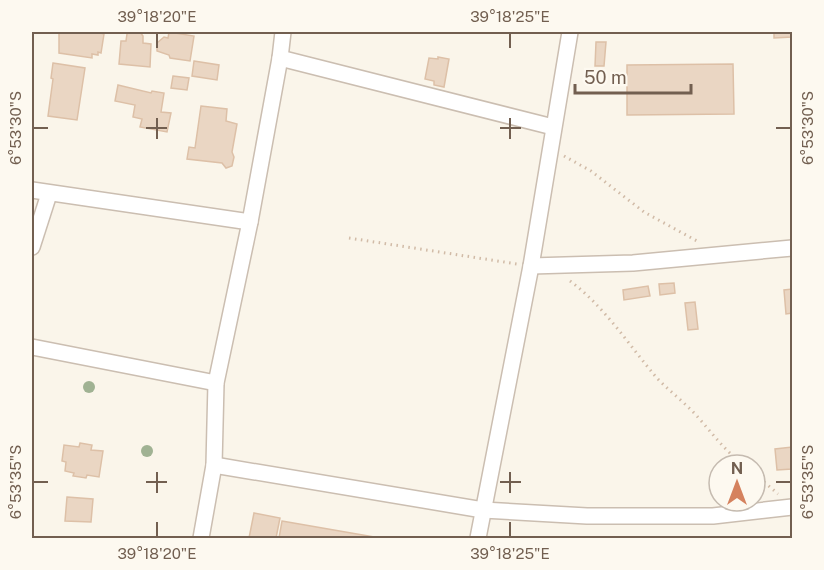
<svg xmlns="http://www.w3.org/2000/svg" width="824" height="570" viewBox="0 0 824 570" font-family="'Public Sans',sans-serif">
  <rect width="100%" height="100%" fill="#faf5ea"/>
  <g fill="#ead6c3" stroke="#ddc0a7" stroke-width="1.5">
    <polygon points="59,32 97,32 104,34 101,53 98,52 98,55 92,54 92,58 59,53"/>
    <polygon points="130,32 140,32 143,36 143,43 151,44 150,67 119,64 121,41 126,41 127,34"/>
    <polygon points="169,32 194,36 190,61 170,58 169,55 157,51 157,43 164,37 168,38"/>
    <polygon points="774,32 792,32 792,37 774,38"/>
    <polygon points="596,42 606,42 604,66 595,66"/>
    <polygon points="438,57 449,59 444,87 434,85 434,81 425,79 429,58 438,59"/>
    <polygon points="194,61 219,65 217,80 192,76"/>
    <polygon points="53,63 85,68 77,120 48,116 53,79 51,78"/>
    <polygon points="733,64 734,114 627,115 627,65"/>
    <polygon points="173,76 189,78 187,90 171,88"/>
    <polygon points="118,85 151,93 152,91 164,93 161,112 171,113 167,132 140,127 142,119 133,117 135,105 115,101"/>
    <polygon points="201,106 227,109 226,121 237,124 232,152 234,157 232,166 226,168 222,163 187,159 189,147 195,148"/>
    <polygon points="674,283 675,293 660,295 659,284"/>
    <polygon points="648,286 650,296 624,300 623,290"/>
    <polygon points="792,289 792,313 786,314 784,290"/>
    <polygon points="695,302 698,329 688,330 685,303"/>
    <polygon points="80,443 92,445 91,450 103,451 99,477 87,475 86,478 73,476 74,473 65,471 66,462 62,461 64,445 79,447"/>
    <polygon points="792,447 792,469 777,470 775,449"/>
    <polygon points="67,497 93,499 91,522 65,521"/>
    <polygon points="254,513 280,518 276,538 249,538"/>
    <polygon points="282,521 380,538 279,538"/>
  </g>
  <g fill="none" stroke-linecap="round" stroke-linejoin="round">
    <defs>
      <g id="minor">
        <polyline points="280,58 553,127"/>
        <polyline points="32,190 250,222"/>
        <polyline points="32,247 49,194"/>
        <polyline points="531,266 633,263 792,248"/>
        <polyline points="32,347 216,383"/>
        <polyline points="214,465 483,510 587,516 713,516 792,507"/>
        <polyline points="201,538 214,465 216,383 250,222 280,58 283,32"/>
        <polyline points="478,538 531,266 570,32"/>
      </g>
    </defs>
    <use href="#minor" stroke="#cbbeb1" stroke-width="18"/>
    <g stroke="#d1bba7" stroke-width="3" stroke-dasharray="1.5 4.5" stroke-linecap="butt">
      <polyline points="564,156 591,171 644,212 697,241"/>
      <polyline points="349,238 517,264"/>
      <path d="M570 281C604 306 629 345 656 377 669 391 684 402 696 415 712 433 725 451 744 465"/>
      <polyline points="755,474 778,494"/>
    </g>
    <use href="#minor" stroke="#fff" stroke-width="15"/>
  </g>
  <g fill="#a0b293">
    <circle cx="89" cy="387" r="6"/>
    <circle cx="147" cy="451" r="6"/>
  </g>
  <path fill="none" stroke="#725f50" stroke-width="2" d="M157 33V48M510 33V48M157 118V139M510 118V139M33 128H48M146 128H167M500 128H521M776 128H791M157 472V493M510 472V493M33 482H48M146 482H167M500 482H521M776 482H791M157 522V537M510 522V537"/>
  <rect width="824" height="570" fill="none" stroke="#fdf9f0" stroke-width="66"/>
  <g transform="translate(737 483)"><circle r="28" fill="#fdf9f0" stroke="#c5bbb0" stroke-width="1.5"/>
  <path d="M0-4.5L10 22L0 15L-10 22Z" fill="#d5825e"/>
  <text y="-9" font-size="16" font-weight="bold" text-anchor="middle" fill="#725f50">N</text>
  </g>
  <path d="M575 84v9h116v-9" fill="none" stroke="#725f50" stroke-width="3"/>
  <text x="584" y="84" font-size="18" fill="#725f50" stroke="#fdf9f0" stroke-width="4.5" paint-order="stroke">50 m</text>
  <rect x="33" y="33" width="758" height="504" fill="none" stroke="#725f50" stroke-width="2"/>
  <g font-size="15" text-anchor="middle" fill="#725f50">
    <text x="157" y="22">39°18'20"E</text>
    <text x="510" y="22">39°18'25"E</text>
    <text transform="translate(16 128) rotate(-90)" y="5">6°53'30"S</text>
    <text transform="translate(808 128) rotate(-90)" y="5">6°53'30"S</text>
    <text transform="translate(16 482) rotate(-90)" y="5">6°53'35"S</text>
    <text transform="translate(808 482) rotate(-90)" y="5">6°53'35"S</text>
    <text x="157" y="559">39°18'20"E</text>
    <text x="510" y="559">39°18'25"E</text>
  </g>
</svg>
